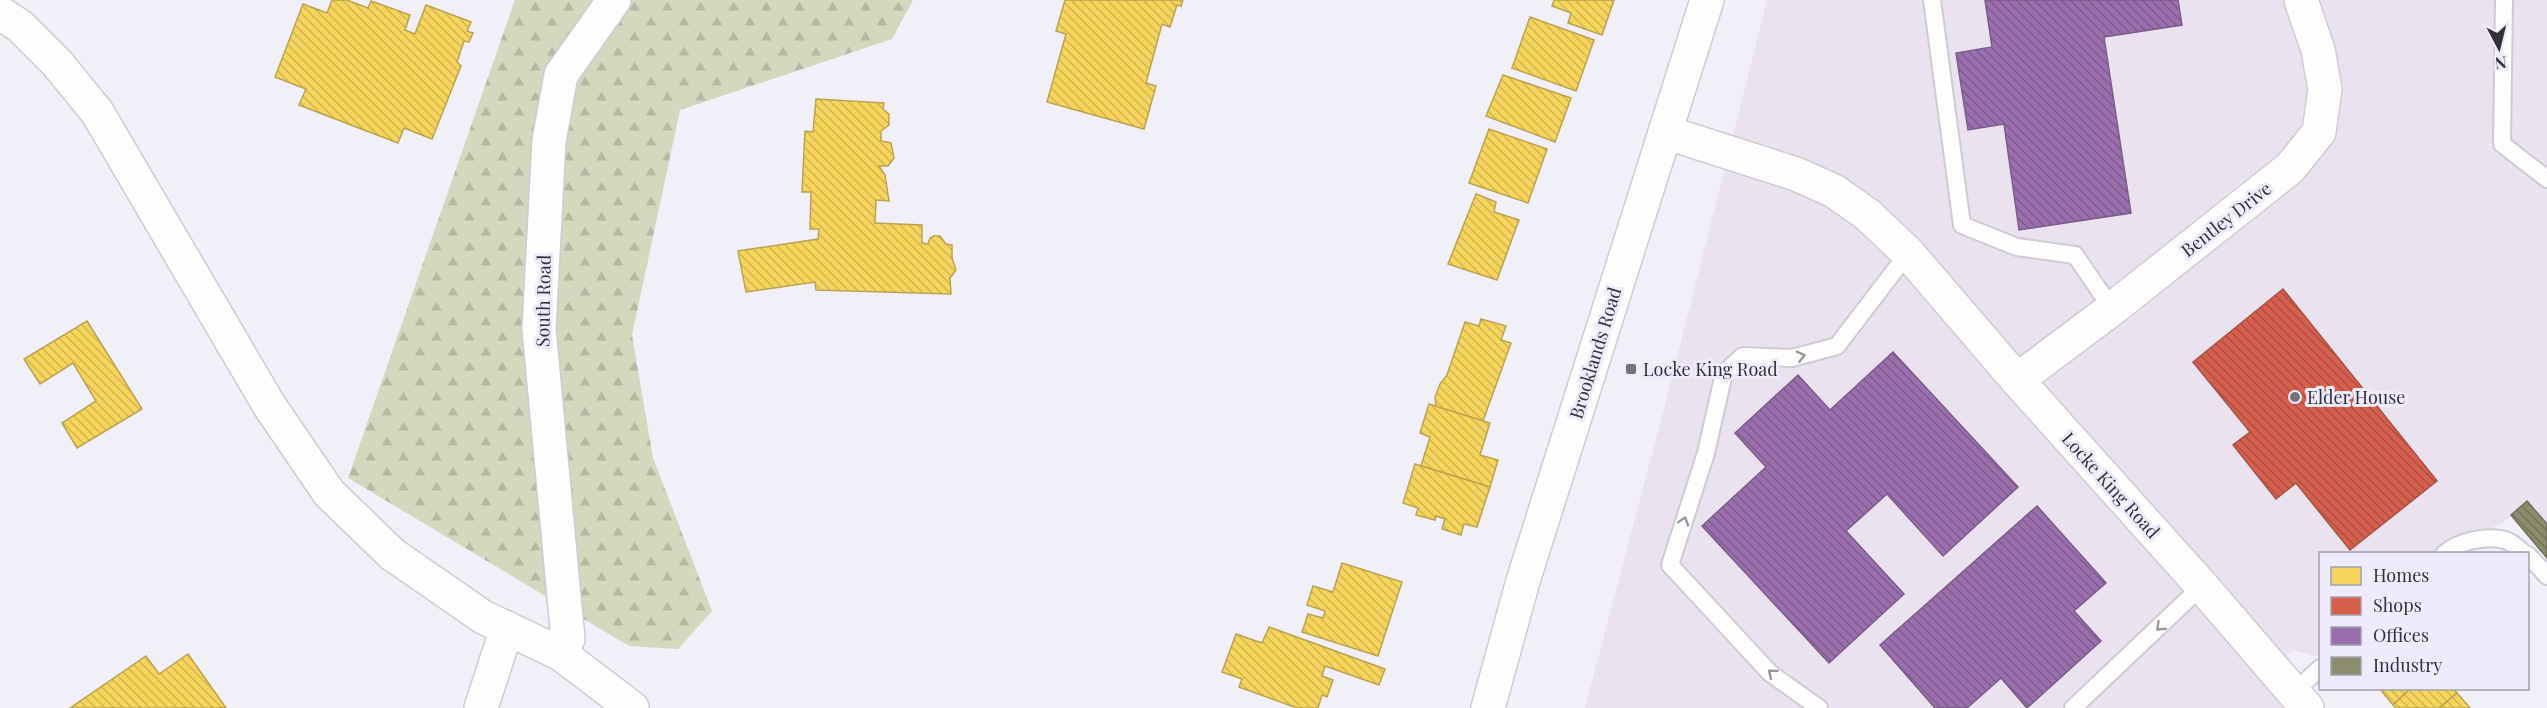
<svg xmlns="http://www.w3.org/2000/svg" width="2547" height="708" viewBox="0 0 2547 708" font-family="'Playfair Display',serif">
  <defs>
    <pattern id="forest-firs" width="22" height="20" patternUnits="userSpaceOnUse" patternTransform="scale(1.5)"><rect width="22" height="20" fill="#d5d7bf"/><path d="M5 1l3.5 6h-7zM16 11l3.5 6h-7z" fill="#b7b9a5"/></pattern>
    <pattern id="homes-back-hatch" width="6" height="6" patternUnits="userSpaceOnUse" patternTransform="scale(1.5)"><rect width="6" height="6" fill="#f6d55c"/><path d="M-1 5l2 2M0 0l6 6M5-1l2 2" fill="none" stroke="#d3b751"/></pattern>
    <pattern id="shops-back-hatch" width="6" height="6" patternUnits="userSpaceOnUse" patternTransform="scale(1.5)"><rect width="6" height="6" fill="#d6604d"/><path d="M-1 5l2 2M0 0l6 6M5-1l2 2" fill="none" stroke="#ae5041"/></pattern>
    <pattern id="offices-back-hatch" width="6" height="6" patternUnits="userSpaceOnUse" patternTransform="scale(1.5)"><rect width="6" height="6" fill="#9970ab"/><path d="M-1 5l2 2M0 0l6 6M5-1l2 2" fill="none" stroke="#7d5d8c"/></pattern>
    <pattern id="industry-back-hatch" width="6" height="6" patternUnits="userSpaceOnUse" patternTransform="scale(1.5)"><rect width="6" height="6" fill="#8c8c6e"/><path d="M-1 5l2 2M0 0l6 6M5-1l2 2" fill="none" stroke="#73735b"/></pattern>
  </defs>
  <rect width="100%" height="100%" fill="#f1eff8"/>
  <polygon fill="#ebe2f0" points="1767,0 2547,0 2547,524 2527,501 2504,522 2488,530 2464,534 2451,540 2431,553 2320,554 2320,654 2315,656 2293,650 2261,676 2289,708 1585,708 1672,378"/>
  <polygon fill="url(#forest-firs)" points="515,0 913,0 892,39 680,110 632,335 653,458 712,611 678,649 629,646 348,478"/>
  <g fill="url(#homes-back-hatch)" stroke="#bba451" stroke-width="1.5">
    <polygon points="332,0 347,0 368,8 371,1 410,15 405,30 415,34 426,5 471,22 467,31 473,33 469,42 464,41 457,62 461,66 432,139 404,128 398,143 299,105 306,89 275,77 303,4 327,13"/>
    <polygon points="1065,0 1183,0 1181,6 1177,5 1170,27 1162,24 1146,83 1156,86 1144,129 1047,102 1066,34 1056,31"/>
    <polygon points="1554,0 1614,0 1602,35 1568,23 1571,13 1552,6"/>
    <polygon points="1530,17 1594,40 1576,91 1512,68"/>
    <polygon points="1503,75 1571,98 1555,142 1486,116"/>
    <polygon points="816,99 884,103 883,109 889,114 889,125 881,131 881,141 891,143 894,158 888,166 879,166 885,175 889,201 876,200 875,223 922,225 922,243 928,244 930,238 934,236 940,236 946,244 952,245 952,258 956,270 950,278 951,294 816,290 815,282 746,292 738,251 818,239 819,229 810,229 811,192 802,192 805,131 813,132"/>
    <polygon points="1489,129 1547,149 1528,203 1469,183"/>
    <polygon points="1476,194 1496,202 1494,212 1519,220 1497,280 1448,264"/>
    <polygon points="1481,319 1506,326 1501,340 1511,343 1483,421 1436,407 1435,397 1440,384 1447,375 1465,322 1479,326"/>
    <polygon points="87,321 142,409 77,448 62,423 96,401 73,363 40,384 24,359"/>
    <polygon points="1429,404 1490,423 1480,455 1498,460 1490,487 1421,466 1430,437 1420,433"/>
    <polygon points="1415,464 1490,487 1477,527 1464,524 1461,535 1442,529 1445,519 1436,516 1435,520 1416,515 1418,508 1403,503"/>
    <polygon points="1342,563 1402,582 1378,656 1302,632 1308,614 1323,618 1325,611 1307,605 1313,586 1333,592"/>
    <polygon points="1269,627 1385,669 1379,685 1325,666 1322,676 1333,680 1327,697 1322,695 1318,708 1297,708 1239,687 1242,679 1222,672 1236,634 1262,643"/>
    <polygon points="188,654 226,708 70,708 146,656 159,674"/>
    <polygon points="2379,688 2411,688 2393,705"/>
    <polygon points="2411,688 2453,688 2457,693 2439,708 2396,708 2393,705"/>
    <polygon points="2457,693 2470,708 2439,708"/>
  </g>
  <polygon fill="url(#shops-back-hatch)" stroke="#a55247" stroke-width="1.5" points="2283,289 2437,481 2350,550 2296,483 2276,499 2233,445 2250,432 2193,362"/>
  <g fill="url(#offices-back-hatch)" stroke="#7a5d88" stroke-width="1.5">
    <polygon points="1985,0 2178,0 2182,25 2104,37 2131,213 2019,230 2004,124 1968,130 1956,53 1992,47"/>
    <polygon points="1893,352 2018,487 1943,556 1887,494 1846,531 1904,594 1829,663 1702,526 1766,467 1735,433 1798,375 1830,410"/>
    <polygon points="2037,506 2106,583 2074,611 2101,641 2027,708 2001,678 1967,708 1935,708 1880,645"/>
  </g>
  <polygon fill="url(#industry-back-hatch)" stroke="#71715e" stroke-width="1.5" points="2527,501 2547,524 2547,558 2511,515"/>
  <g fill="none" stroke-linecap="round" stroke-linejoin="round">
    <defs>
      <g id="service">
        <polyline points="1932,0 1962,225 2017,247 2075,255 2112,309"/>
        <polyline points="2504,0 2502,144 2547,179"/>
        <path d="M2444 554C2458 541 2487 535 2505 540 2512 542 2519 549 2525 554"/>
        <polyline points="2528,555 2547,576"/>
        <polyline points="2293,693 2320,668"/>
        <polyline points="1819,708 1770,673 1670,565 1706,453 1724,373 1743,356 1792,358 1837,346 1908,253"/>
        <polyline points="2073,708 2202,586"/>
      </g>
      <g id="minor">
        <polyline points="0,13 20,26 57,63 97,112 269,405 329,493 392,554 483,617 561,654 632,708"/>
        <polyline points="1665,132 1796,174 1834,191 1868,215 1908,253 2017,380 2202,586 2307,708"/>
        <polyline points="2017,380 2112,309 2290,168 2319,132 2325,89 2318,50 2301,0"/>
        <polyline points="561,654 568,639 539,329 549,141 561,75 614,0"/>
        <polyline points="481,708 507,628"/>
      </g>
      <polyline id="secondary" points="1488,708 1523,581 1707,0"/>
    </defs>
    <use href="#service" stroke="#ceccd3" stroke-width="20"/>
    <use href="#minor" stroke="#ceccd3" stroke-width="36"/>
    <use href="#secondary" stroke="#ceccd3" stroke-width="36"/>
    <use href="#service" stroke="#fdfdfe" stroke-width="16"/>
    <use href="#minor" stroke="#fdfdfe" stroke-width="33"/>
    <use href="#secondary" stroke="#fdfdfe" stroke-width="33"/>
  </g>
  <defs><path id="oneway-chevron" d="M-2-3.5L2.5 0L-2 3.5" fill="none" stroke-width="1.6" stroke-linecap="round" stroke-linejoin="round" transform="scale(1.5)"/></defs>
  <g stroke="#98979b">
    <use href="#oneway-chevron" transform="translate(1801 356) rotate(-15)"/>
    <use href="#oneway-chevron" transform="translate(1684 521) rotate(-72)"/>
    <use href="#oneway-chevron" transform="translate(2160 627) rotate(136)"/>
    <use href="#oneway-chevron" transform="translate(1772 673) rotate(-140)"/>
  </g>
  <g fill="#75747b" stroke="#eeebfc" stroke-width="2">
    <rect x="1625" y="363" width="12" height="12" rx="3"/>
    <circle cx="2295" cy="397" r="6"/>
  </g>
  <g text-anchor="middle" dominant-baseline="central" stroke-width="6" stroke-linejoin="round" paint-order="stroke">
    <g font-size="18" fill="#323138" stroke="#eeebfc">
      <text transform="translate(2226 219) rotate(-38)">Bentley Drive</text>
      <text transform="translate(543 301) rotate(-89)">South Road</text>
      <text transform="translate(1595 353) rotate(-73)">Brooklands Road</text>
      <text transform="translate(2111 485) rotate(48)">Locke King Road</text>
    </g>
    <g font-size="18" fill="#323138" stroke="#eeebfc" text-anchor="start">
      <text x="1643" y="369">Locke King Road</text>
      <text x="2307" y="397">Elder House</text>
    </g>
  </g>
  <rect x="2319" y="552" width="210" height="138" fill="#eeebfc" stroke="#a3a1ae" stroke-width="1.5"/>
  <rect x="2331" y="567" width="30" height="18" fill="#f6d55c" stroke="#a3a1ae" stroke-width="1.5"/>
  <text x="2373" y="582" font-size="18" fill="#323138">Homes</text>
  <rect x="2331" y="597" width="30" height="18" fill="#d6604d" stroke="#a3a1ae" stroke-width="1.5"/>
  <text x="2373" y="612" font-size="18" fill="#323138">Shops</text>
  <rect x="2331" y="627" width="30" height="18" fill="#9970ab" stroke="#a3a1ae" stroke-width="1.5"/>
  <text x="2373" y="642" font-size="18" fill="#323138">Offices</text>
  <rect x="2331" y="657" width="30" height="18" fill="#8c8c6e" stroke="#a3a1ae" stroke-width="1.5"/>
  <text x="2373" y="672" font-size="18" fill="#323138">Industry</text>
  <g transform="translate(2499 48) rotate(173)" stroke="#eeebfc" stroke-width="4.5" paint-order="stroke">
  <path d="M0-4.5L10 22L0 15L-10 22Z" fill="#323138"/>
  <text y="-9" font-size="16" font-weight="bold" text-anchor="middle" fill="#323138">N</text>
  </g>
</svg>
